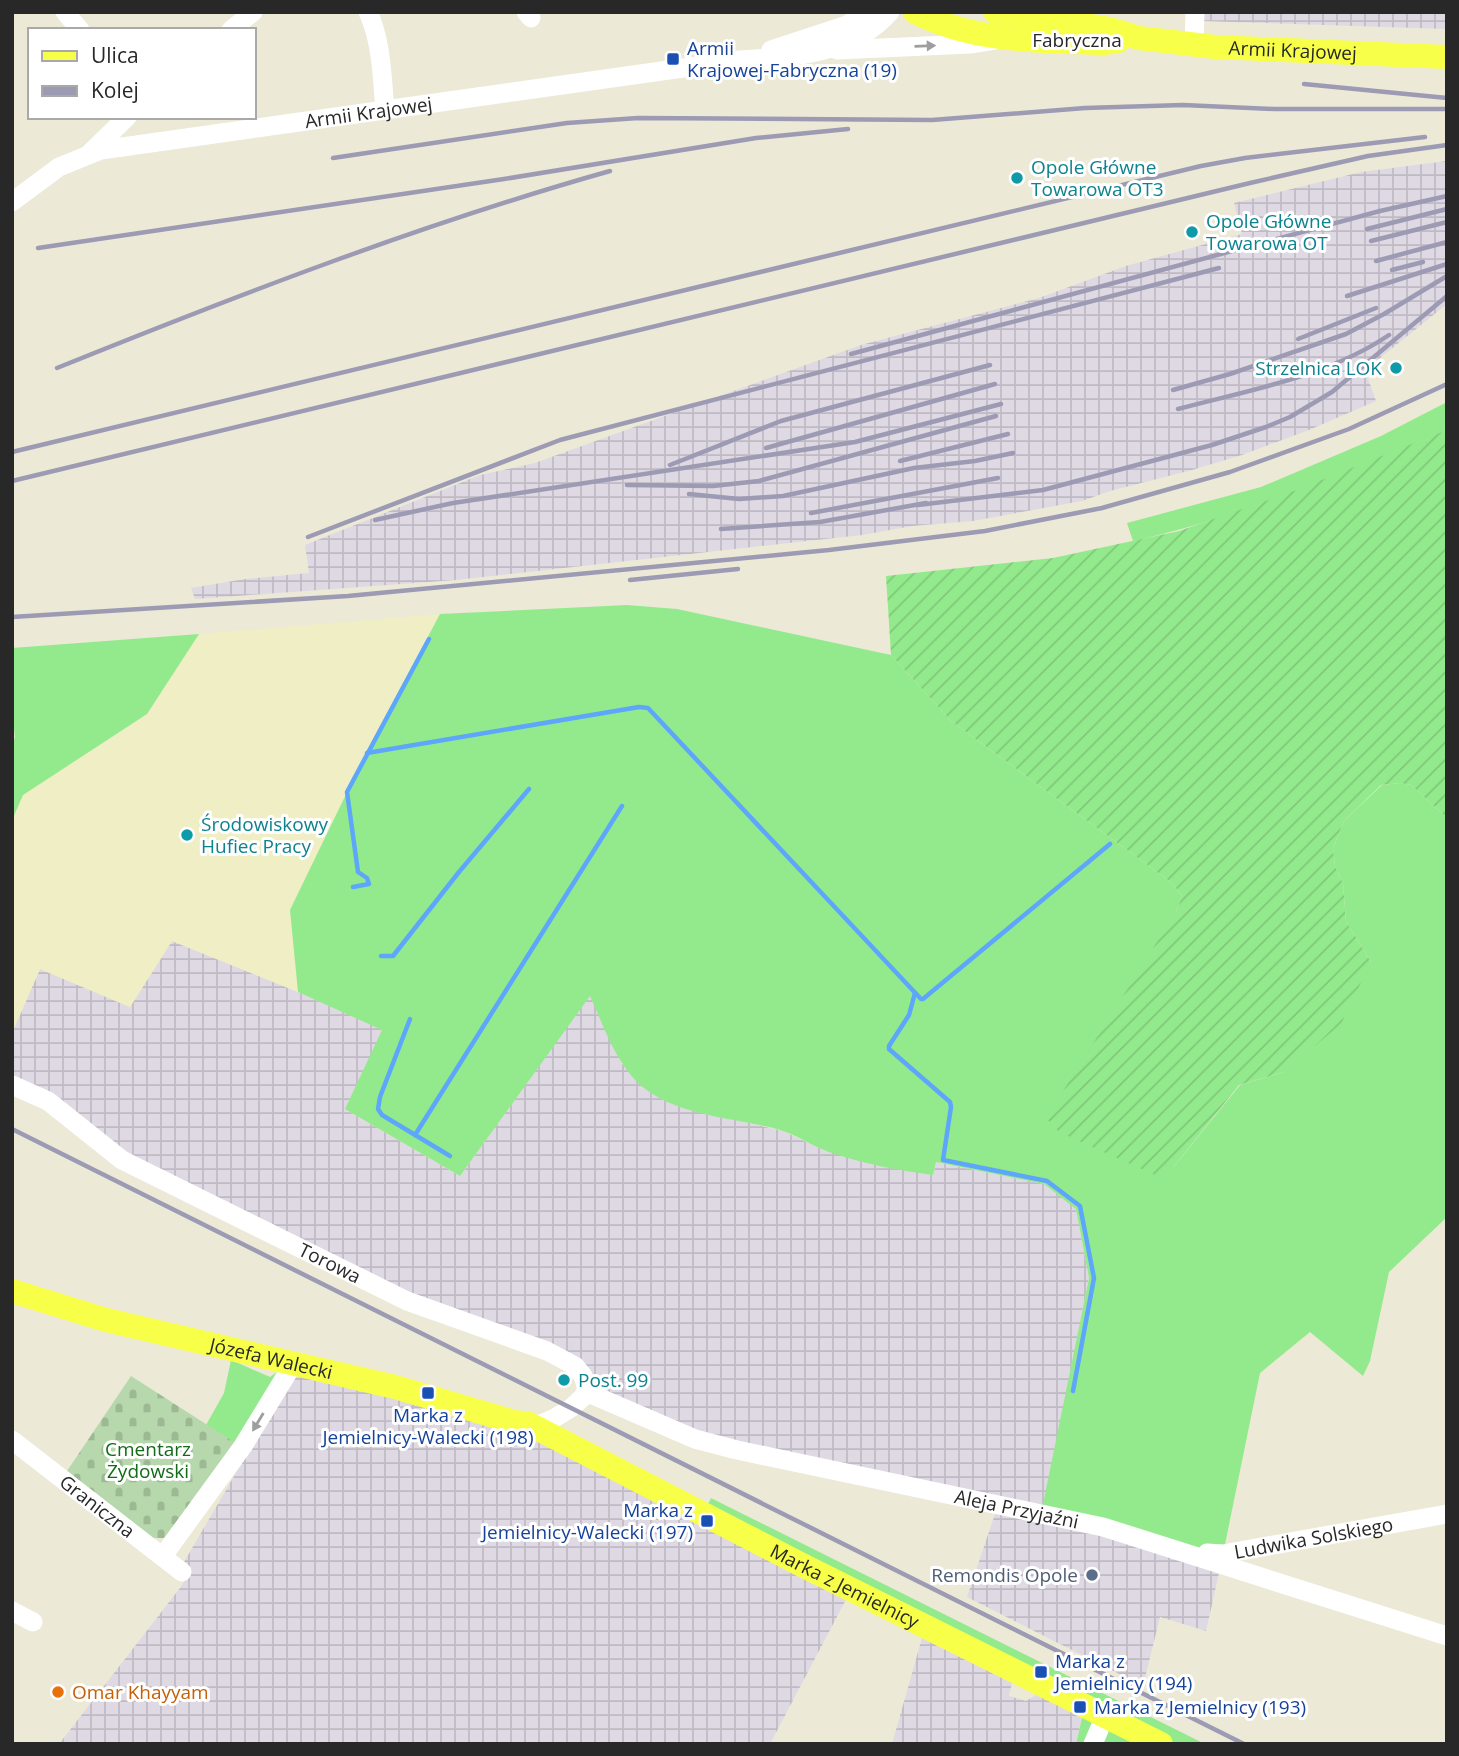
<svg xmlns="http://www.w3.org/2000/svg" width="1459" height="1756" viewBox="0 0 1459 1756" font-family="'Open Sans',sans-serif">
  <defs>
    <pattern id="industrial-grid" width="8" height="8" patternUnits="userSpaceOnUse" patternTransform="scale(1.75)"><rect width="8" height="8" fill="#dfd9e3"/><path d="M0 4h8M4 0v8" fill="none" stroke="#bfbac3"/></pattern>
    <pattern id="cemetery-stones" width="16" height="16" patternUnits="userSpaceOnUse" patternTransform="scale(1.75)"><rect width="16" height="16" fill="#b6d8ac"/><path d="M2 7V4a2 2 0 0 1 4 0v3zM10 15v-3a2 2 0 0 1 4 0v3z" fill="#9cb994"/></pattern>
    <pattern id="garden-furrows" width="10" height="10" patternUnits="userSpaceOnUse" patternTransform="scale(1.75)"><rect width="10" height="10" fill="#93ea8c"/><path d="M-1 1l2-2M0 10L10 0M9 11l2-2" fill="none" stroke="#7fc979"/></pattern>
  </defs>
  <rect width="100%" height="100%" fill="#ece9d7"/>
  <g fill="url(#industrial-grid)">
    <polygon points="1202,12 1447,12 1447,29 1202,21"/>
    <polygon points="1447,161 1447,304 1365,370 1376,401 1309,430 1242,455 1192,470 1110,491 1082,501 973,521 912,526 862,535 456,580 195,599 191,588 245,579 309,573 305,545 480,475 535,463 861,345 1039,298 1126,266 1242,234 1234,203 1361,172"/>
    <polygon points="172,941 298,992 383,1030 345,1109 460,1176 590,995 622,1064 688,1109 783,1131 826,1151 933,1175 936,1162 1044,1184 1076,1208 1089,1278 1042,1514 1221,1564 1206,1631 1160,1617 1143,1686 967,1597 998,1505 737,1450 586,1392 583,1376 433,1311 122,1160 12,1085 12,1033 40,969 130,1007"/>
    <polygon points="299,1365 475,1410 851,1590 770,1744 59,1744 180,1588 192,1568 184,1562"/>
    <polygon points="922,1638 1012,1683 1009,1696 1026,1701 1038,1694 1082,1718 1076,1744 892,1744"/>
  </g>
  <polygon fill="#f0eec4" points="440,614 366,753 290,910 298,992 172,941 130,1007 40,969 12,1033 12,820 23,795 147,714 199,634"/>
  <g fill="#93ea8c">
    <path d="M1447 402V430L1441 433C1340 473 1239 518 1133 541L1127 523 1261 487 1381 436Z"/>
    <path d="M627 605 677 609 891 655 951 721 1172 883 1182 896 1176 912 1172 1169 1240 1085 1284 1072 1371 962 1346 921 1343 884 1335 866 1333 848 1344 821 1382 785 1400 783 1411 785 1447 818V1217L1389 1272 1370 1361 1363 1376 1310 1332 1260 1373 1221 1564 1041 1514 1089 1278 1076 1209 1044 1184 936 1162 933 1175C897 1170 864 1164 829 1152 812 1146 797 1135 780 1130 738 1118 685 1117 648 1091 617 1069 605 1028 590 996L460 1176 345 1109 382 1030 298 992 290 910 366 753 440 614Z"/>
    <polygon points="199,634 147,714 23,795 12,820 12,741 15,738 12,708 12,648"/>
    <polygon points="231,1360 270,1377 277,1372 281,1373 237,1444 206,1425 224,1393"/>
    <polygon points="711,1498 1205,1744 1076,1744 1085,1705 703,1515"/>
  </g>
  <polygon fill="url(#cemetery-stones)" points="131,1376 237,1444 164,1538 147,1538 65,1474"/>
  <polygon fill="url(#garden-furrows)" points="1447,430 1447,818 1411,785 1400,783 1381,785 1344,821 1333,848 1335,866 1343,884 1346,921 1371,962 1341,1024 1284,1072 1239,1085 1172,1169 1155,1175 1059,1132 1046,1118 1176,912 1182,896 1172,883 951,721 891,655 886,576 1053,558 1179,531 1294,491"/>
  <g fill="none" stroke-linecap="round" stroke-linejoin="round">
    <g stroke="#5da6fb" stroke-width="4.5">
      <polyline points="367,753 639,707 648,708 921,999 923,999 1110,844"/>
      <polyline points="353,887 369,884 367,878 358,872 347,792 429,639"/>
      <polyline points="381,956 393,956 459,872 529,789"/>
      <polyline points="915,993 909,1015 889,1046 889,1049 950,1102 951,1107 943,1160 1047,1181 1080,1206 1094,1278 1073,1391"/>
      <polyline points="410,1019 380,1097 378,1109 382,1115 450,1156"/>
      <polyline points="415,1135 622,806"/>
    </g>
    <g stroke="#fff" stroke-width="19">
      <polyline points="65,12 80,30"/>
      <path d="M368 12C382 42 382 78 385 110"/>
      <polyline points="526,12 531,18"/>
      <polyline points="231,30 253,12"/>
      <polyline points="1194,45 1195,12"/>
      <polyline points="771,50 847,25 867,12"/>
      <polyline points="837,50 970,44 995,40"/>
      <polyline points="90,153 127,117"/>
      <path id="s1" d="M12 202 59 167 101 150 740 60C793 57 852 55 890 12"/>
      <path id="s2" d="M12 1085 48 1101 122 1160 407 1301 547 1351 575 1366 583 1376 586 1385V1392L582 1398 571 1408 553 1419 541 1424H529"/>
      <path id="s3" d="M586 1392 695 1439 737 1450 1103 1527 1447 1636"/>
      <path id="s4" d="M12 1440 182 1572"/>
      <path id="s5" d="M1207 1553 1223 1554 1447 1514"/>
      <polyline points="163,1556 243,1446 293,1364"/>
      <polyline points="12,1611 33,1622"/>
      <polyline points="1093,1744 1105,1716"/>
    </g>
    <g stroke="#f8ff49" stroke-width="24">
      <path d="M915 12C974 42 1039 41 1104 43L1118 41"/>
      <path id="s6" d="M995 12 1074 23 1110 29 1139 38 1215 47 1447 57"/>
      <path id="s7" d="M12 1291 106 1320 395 1387 514 1422 529 1424 802 1565 1161 1744"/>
    </g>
    <g stroke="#9d9ab4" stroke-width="4.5">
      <polyline points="1304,84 1447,98"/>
      <polyline points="333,158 567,123 638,118 932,120 1085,108 1183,105 1274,109 1447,109"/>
      <polyline points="1367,229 1447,209"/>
      <polyline points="1371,241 1447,222"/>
      <polyline points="38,248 504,179 756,138 848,129"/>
      <polyline points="1376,261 1447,242"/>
      <polyline points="1392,270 1423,262"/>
      <polyline points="1347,296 1447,264"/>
      <polyline points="1298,339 1376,308"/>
      <polyline points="851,354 1380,211 1447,196"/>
      <path d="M57 368C238 295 422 224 610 171"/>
      <polyline points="1173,390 1230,374 1346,334 1384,314 1447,276"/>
      <path d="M1178 409C1249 390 1327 377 1389 335"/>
      <polyline points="766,448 995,384"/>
      <polyline points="12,452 1201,166 1245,158 1425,137"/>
      <polyline points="900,461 1008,434"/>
      <polyline points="670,465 781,421 990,365"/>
      <polyline points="12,481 1250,183 1368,156 1447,145"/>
      <polyline points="627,485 713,486 759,481 996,416"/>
      <polyline points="689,494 739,499 783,496 914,468 975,461 1013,453"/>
      <polyline points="918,505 1043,490 1212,445 1266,427 1290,417 1332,392 1447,296"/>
      <polyline points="811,513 998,478"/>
      <polyline points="375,520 453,503 855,442 1001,404"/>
      <polyline points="721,529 820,522 926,503"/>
      <polyline points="308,537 560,440 1219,268"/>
      <polyline points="630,580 738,569"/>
      <polyline points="12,617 348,596 829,550 985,531 1102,508 1230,472 1349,429 1447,384"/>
      <polyline points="12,1129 1244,1744"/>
    </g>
  </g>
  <defs><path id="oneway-solid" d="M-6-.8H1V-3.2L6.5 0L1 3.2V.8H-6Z" transform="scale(1.75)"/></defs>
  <g fill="#9e9e9e">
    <use href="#oneway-solid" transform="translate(925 46) rotate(-2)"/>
    <use href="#oneway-solid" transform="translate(258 1422) rotate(121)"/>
  </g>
  <g fill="#1a4fb4" stroke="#fff" stroke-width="2.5">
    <rect x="666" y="52" width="14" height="14" rx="3.5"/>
    <rect x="421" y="1386" width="14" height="14" rx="3.5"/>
    <rect x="700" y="1514" width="14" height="14" rx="3.5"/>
    <rect x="1034" y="1665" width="14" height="14" rx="3.5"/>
    <rect x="1073" y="1700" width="14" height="14" rx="3.5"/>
  </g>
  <g fill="#0f9aa8" stroke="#fff" stroke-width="2.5">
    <circle cx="1017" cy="178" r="7"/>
    <circle cx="1192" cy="232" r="7"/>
    <circle cx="1396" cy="368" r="7"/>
    <circle cx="187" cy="835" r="7"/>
    <circle cx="564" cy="1380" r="7"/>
  </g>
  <circle fill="#5c6f8a" stroke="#fff" stroke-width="2.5" cx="1092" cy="1575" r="7"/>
  <circle fill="#e8710a" stroke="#fff" stroke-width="2.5" cx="58" cy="1692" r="7"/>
  <g text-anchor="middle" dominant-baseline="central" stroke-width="6" stroke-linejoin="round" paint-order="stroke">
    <g font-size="19" fill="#282828" stroke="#fff">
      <text x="1077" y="40">Fabryczna</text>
      <text stroke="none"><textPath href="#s6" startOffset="301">Armii Krajowej</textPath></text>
      <text stroke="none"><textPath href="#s1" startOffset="374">Armii Krajowej</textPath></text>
      <text stroke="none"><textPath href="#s2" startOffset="366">Torowa</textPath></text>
      <text stroke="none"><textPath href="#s7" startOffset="268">Józefa Walecki</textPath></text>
      <text stroke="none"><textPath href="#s4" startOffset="108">Graniczna</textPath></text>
      <text stroke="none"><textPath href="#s3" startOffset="448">Aleja Przyjaźni</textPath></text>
      <text stroke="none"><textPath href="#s5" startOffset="108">Ludwika Solskiego</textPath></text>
      <text stroke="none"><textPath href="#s7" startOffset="889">Marka z Jemielnicy</textPath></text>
    </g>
    <g font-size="19" fill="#164399" stroke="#fff" text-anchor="start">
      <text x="687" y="48">Armii<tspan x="687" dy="22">Krajowej-Fabryczna (19)</tspan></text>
      <text x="428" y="1415" text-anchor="middle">Marka z<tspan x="428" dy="22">Jemielnicy-Walecki (198)</tspan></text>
      <text x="693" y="1510" text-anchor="end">Marka z<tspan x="693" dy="22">Jemielnicy-Walecki (197)</tspan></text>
      <text x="1055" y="1661">Marka z<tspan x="1055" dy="22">Jemielnicy (194)</tspan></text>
      <text x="1094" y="1707">Marka z Jemielnicy (193)</text>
    </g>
    <g font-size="19" fill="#0d838f" stroke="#fff" text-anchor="start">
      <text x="1031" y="167">Opole Główne<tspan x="1031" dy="22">Towarowa OT3</tspan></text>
      <text x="1206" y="221">Opole Główne<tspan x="1206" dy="22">Towarowa OT</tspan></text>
      <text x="1382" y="368" text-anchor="end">Strzelnica LOK</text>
      <text x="201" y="824">Środowiskowy<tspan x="201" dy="22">Hufiec Pracy</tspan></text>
      <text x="578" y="1380">Post. 99</text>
    </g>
    <g font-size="19" fill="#116b17" stroke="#fff">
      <text x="148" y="1449">Cmentarz<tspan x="148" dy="22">Żydowski</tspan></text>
    </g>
    <g font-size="19" fill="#4e5e75" stroke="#fff" text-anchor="end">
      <text x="1078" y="1575">Remondis Opole</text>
    </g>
    <g font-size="19" fill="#c56008" stroke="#fff" text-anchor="start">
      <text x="72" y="1692">Omar Khayyam</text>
    </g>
  </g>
  <rect width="1459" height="1756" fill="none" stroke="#282828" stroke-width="28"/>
  <rect x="28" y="28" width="228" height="91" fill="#ffffff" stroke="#a9a9a9" stroke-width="2"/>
  <rect x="42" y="51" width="35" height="10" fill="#f8ff49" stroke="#a9a9a9" stroke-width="2"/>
  <text x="91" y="63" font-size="21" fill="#282828">Ulica</text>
  <rect x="42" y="86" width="35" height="10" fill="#9d9ab4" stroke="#a9a9a9" stroke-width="2"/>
  <text x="91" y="98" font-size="21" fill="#282828">Kolej</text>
</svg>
